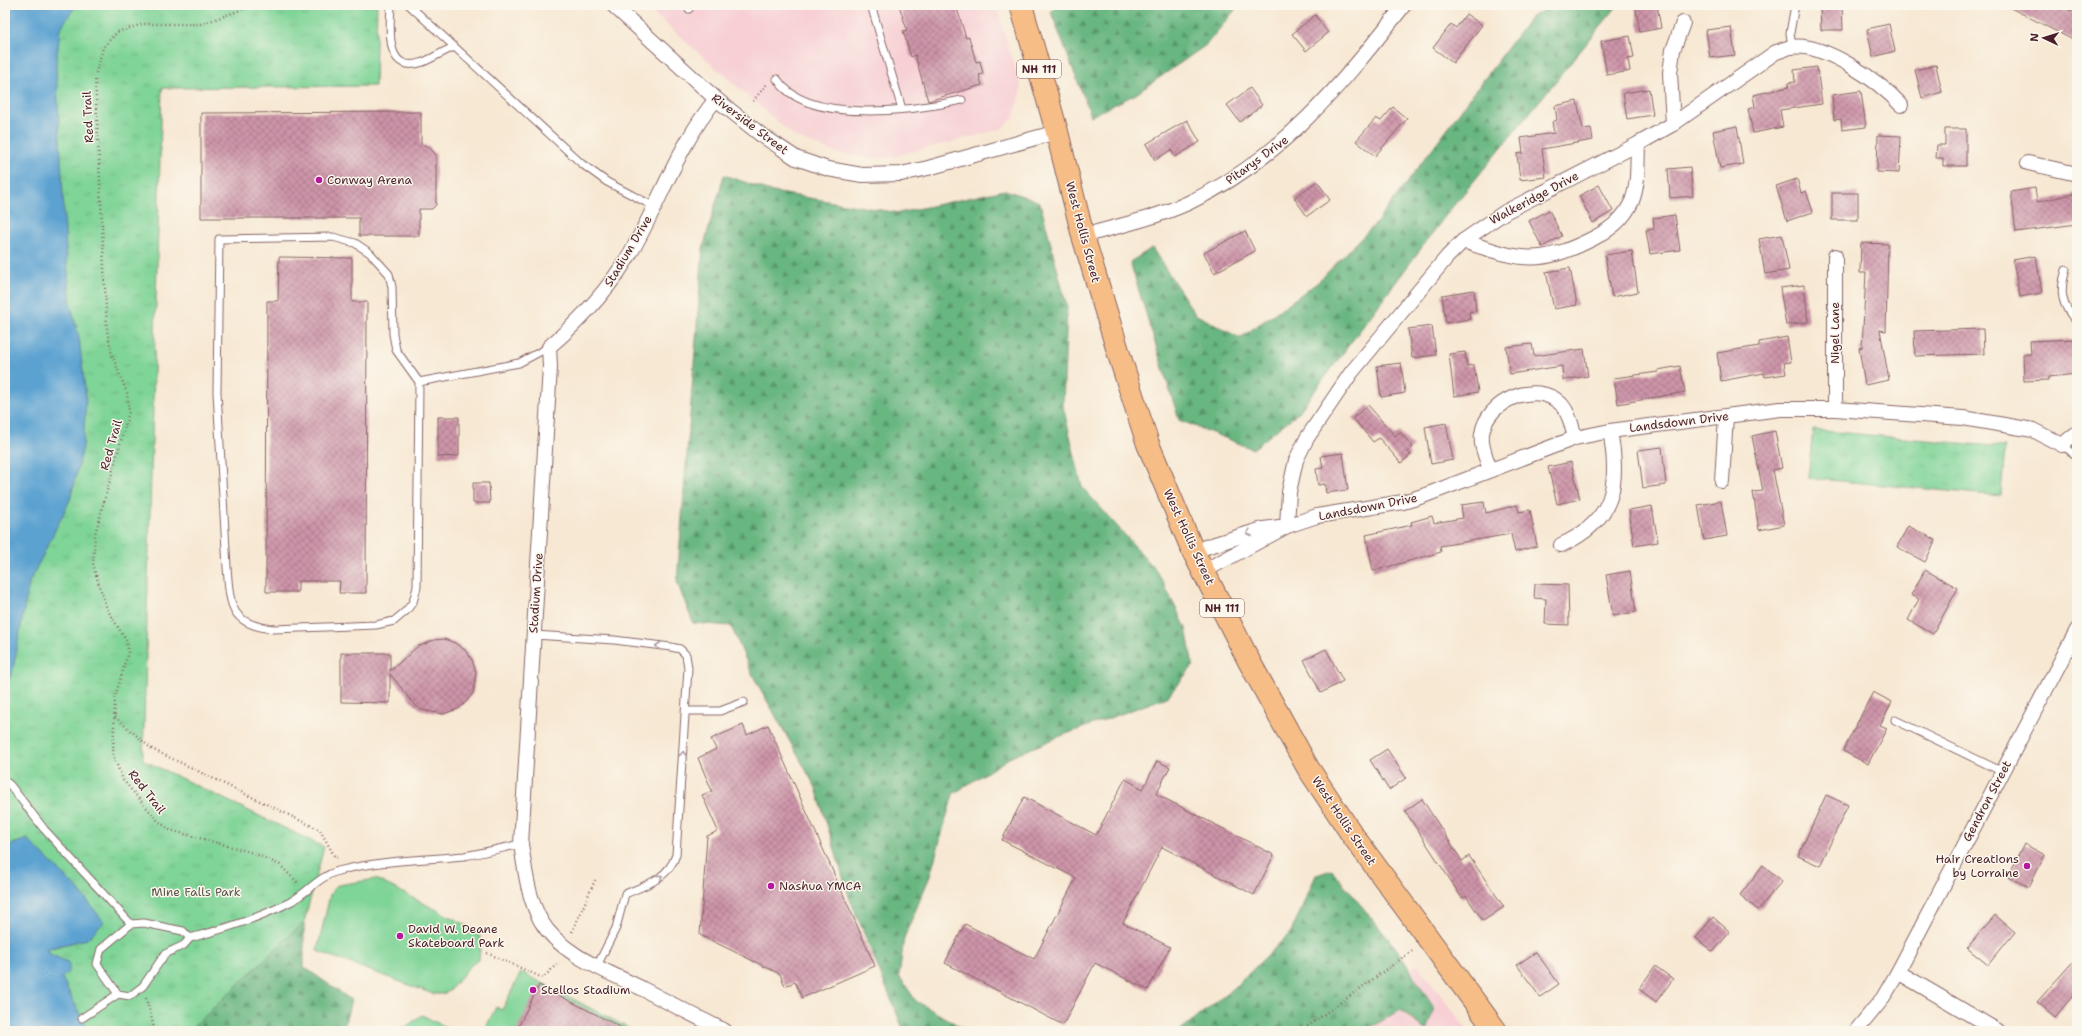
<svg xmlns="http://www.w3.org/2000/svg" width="2082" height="1036" viewBox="0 0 2082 1036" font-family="'Shantell Sans',sans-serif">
  <defs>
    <pattern id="forest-firs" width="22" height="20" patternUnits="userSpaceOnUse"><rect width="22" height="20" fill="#67b680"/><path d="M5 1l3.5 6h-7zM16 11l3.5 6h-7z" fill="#579369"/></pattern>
    <pattern id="park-tufts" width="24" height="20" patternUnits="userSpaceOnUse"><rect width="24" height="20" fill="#7fd497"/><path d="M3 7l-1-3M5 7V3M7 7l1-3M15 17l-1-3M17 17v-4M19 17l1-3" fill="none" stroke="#6fb682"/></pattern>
    <pattern id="building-cross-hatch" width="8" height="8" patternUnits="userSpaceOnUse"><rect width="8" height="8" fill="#cd94a9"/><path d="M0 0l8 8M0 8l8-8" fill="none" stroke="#a8788a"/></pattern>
  </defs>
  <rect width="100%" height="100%" fill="#fbf7ec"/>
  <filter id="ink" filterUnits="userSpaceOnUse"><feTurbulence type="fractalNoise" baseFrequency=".025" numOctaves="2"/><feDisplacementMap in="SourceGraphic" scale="8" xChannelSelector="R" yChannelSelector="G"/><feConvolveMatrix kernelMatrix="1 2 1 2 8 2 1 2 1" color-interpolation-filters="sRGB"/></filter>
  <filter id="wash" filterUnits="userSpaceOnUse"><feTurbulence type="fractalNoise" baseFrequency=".012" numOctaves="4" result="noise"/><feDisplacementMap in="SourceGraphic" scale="16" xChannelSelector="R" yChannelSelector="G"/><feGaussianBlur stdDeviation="0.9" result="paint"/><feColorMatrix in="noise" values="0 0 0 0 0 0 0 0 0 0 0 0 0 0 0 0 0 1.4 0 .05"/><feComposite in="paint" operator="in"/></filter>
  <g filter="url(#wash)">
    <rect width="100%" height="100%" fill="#f7e8d3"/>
    <g fill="#f7cfd4">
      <polygon points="644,5 996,5 1021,87 1020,98 1013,118 1004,127 998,130 893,157 872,158 839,154 795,137"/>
      <polygon points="1417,964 1468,1031 1324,1031"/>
    </g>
    <g fill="#7fd497" stroke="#647a61">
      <polygon points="376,879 478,931 481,941 479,959 469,967 451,989 443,994 433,994 317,951 330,895 334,888 338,885"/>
      <polygon points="521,972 634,1031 484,1031 496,1007 502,1010"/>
      <polygon points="422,1015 453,1031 400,1031"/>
    </g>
    <g fill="url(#forest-firs)" stroke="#586a56">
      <polygon points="1057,5 1239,5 1206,45 1136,94 1091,116 1051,12"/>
      <polygon points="1553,5 1618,5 1446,215 1299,412 1253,449 1179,420 1130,262 1152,248 1195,314 1240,338 1317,283 1378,221 1530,18"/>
      <polygon points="724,175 773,192 899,213 1005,190 1040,202 1067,307 1063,406 1082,487 1157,571 1186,628 1193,666 1167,697 1058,737 1009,758 953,794 930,876 904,938 899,976 916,1001 968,1031 904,1031 849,897 816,788 752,674 731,626 693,623 677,582 703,248"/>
      <polygon points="1332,870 1396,948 1434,1008 1426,1031 1401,1010 1364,1031 1179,1031 1234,988 1291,932 1316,875"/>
      <polygon points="304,922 304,967 351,1000 343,1031 189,1031"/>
    </g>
    <g fill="url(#park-tufts)" stroke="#647a61">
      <polygon points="5,5 377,5 375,86 162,88 143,760 324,847 304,922 189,1031 88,1031 62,978 69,963 50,954 46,949 87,939 28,839 5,847"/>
      <polygon points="1813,430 2005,447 2001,496 1808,478"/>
    </g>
    <g fill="#5ba2d1" stroke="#52607e">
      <polygon points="5,5 76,5 60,29 56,65 66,251 71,307 79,338 86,398 83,447 70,500 29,583 12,674 5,686"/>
      <polygon points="27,839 77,888 104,922 87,939 46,949 50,954 69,963 69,971 62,978 88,1031 5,1031 5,847"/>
    </g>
    <g id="blocks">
      <g fill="url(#building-cross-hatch)">
        <polygon points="899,5 956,5 966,38 969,37 976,62 980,61 983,74 979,75 982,85 928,101 915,55 911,57 903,31 907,30"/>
        <polygon points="1635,5 1657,5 1661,28 1640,32"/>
        <polygon points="1820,5 1842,5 1843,30 1821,30"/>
        <polygon points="2005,5 2060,5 2077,14 2077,42"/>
        <polygon points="1466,14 1482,25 1453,63 1433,48 1451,24 1456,28"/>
        <polygon points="1315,15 1328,33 1306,51 1292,34"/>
        <polygon points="1889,24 1895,51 1873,57 1867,29"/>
        <polygon points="1731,27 1735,55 1710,58 1706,30"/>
        <polygon points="1630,36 1634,58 1628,59 1630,71 1607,75 1601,41"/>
        <polygon points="1936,65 1942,92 1922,98 1915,70"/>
        <polygon points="1817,67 1822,104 1780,110 1783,127 1753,133 1748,109 1755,107 1753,95 1789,87 1788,83 1795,82 1794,70"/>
        <polygon points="1250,88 1262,105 1240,122 1227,105"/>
        <polygon points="1649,89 1653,115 1627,119 1623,93"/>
        <polygon points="1861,91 1866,127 1842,130 1841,119 1834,120 1832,95"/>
        <polygon points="1577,101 1583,129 1591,128 1593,140 1542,149 1546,177 1520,180 1517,154 1523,153 1521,138 1554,133 1552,122 1557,120 1555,106"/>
        <polygon points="1393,107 1407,119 1375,156 1356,141 1376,118 1381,121"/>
        <polygon points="421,112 421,144 429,147 436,155 436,205 432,209 419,209 419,236 359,236 359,218 201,218 201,113"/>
        <polygon points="1187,120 1200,142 1175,157 1171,150 1155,160 1146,144"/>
        <polygon points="1737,126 1743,164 1720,168 1713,131"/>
        <polygon points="1945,129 1966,129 1966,166 1943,166 1943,158 1936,158 1937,145 1945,145"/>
        <polygon points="1878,135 1901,136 1899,173 1877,172"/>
        <polygon points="1690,167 1693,196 1670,198 1668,169"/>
        <polygon points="1797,179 1801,193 1806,191 1813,212 1787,221 1776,186"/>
        <polygon points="1317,181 1330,200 1307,216 1294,198"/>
        <polygon points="1599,185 1613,211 1593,223 1579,196"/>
        <polygon points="2035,188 2037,202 2077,193 2077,224 2016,232 2011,192"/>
        <rect x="1832" y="193" width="26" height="27"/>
        <polygon points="1549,210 1562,236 1542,247 1529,221"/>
        <polygon points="1675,215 1680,250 1650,254 1646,230 1654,229 1653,218"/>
        <polygon points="1245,231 1255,251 1214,273 1204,253"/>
        <polygon points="1782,235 1789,270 1765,274 1759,239"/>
        <polygon points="1861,243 1888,244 1886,331 1880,330 1889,380 1865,385 1859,348 1862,347 1866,273 1860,273"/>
        <polygon points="1632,251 1638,292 1612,297 1605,255"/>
        <polygon points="2036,256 2042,293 2020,297 2013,260"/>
        <polygon points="279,257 352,258 352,302 367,302 366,593 339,593 340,581 298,581 298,592 266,592 267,301 278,301"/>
        <polygon points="1570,268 1577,305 1554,309 1546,272"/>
        <polygon points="1804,285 1808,322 1786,325 1780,288"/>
        <polygon points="1474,290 1476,311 1469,312 1470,319 1446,323 1442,295"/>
        <polygon points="1432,326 1436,355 1412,358 1408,329"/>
        <polygon points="1983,329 1984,354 1915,356 1914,331"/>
        <polygon points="1787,337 1791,362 1784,363 1786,374 1765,377 1764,373 1721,381 1717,353 1759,346 1759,342"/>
        <polygon points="2077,339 2077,374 2049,377 2049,380 2024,381 2023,354 2031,354 2030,341"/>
        <polygon points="1532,344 1534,356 1584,349 1588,376 1563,380 1562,366 1510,374 1506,347"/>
        <polygon points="1465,352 1467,366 1474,365 1478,392 1454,396 1449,354"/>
        <polygon points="1401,363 1405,393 1381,397 1377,366"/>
        <polygon points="1680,366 1685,392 1618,404 1614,378 1658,372 1658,370"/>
        <polygon points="1368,405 1395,436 1400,432 1413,447 1408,452 1411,455 1401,463 1379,438 1373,442 1353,418"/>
        <polygon points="438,417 459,417 459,456 438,457"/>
        <polygon points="1446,423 1453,460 1431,464 1425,427"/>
        <polygon points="1775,431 1782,468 1773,470 1784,525 1759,530 1753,492 1763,491 1752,436"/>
        <polygon points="1662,447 1666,485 1643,488 1638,450"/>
        <polygon points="1343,453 1348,490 1326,493 1325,484 1318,485 1316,469 1323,468 1321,456"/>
        <polygon points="1571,462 1580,499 1557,504 1548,467"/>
        <polygon points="473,483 489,483 490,503 473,503"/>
        <polygon points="1721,501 1727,536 1704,540 1698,505"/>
        <polygon points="1484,502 1486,513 1517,505 1519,512 1530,510 1537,546 1515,552 1511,534 1440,546 1441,552 1373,571 1366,535 1412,525 1411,522 1432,516 1434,523 1463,518 1461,505"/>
        <polygon points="1652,506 1658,542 1634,546 1629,510"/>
        <polygon points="1908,526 1936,540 1925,562 1897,547"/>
        <polygon points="1925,570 1958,588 1933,634 1908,620 1919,599 1911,595"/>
        <polygon points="1630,571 1636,612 1613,616 1606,575"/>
        <polygon points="1535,584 1568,585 1569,625 1545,624 1546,599 1534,598"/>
        <polygon points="444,639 455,643 465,650 472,660 476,672 473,693 465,703 458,709 443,714 422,710 414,704 390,674 390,703 341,702 341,653 390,653 390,671 417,647 434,640"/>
        <polygon points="1326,649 1343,681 1321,693 1304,660"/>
        <polygon points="1873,692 1892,702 1880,725 1887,728 1868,764 1843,751"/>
        <polygon points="743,725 747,735 768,725 875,966 802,998 795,982 785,986 780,974 700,935 707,836 718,831 702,795 712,791 698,758 716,749 711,739"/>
        <polygon points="1387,749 1406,778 1389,790 1370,760"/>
        <polygon points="1157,761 1170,767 1156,794 1274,855 1254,895 1162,847 1123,923 1170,947 1148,990 1095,963 1063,1025 945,963 965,924 1034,959 1076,878 1002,840 1024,797 1096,835 1125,779 1143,789"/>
        <polygon points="1826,795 1848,805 1820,866 1798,856"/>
        <polygon points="1422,799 1462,861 1469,856 1504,907 1483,921 1466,896 1462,898 1405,811"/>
        <polygon points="2024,844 2045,855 2029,887 2008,877"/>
        <polygon points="1763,865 1782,881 1758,910 1740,895"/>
        <polygon points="1995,915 2015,932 1988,965 1967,948"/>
        <polygon points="1713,917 1730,932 1713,952 1696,938"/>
        <polygon points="1536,952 1559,984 1540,997 1517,965"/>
        <polygon points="2077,957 2077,991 2055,1017 2037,1002"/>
        <polygon points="1655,966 1673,979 1656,1002 1639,989"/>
        <polygon points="539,985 628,1031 516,1031"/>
      </g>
    </g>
  </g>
  <g filter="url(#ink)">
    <use href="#blocks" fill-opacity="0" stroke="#876566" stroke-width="1"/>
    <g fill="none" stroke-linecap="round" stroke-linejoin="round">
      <defs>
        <g id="lane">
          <path d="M391 5C390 27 384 76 423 62 433 58 444 51 454 47"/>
          <polyline points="409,5 582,164 607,182 655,207"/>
          <polyline points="686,5 689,9"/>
          <polyline points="871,5 902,109"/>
          <polyline points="1792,47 1790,33 1795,5"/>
          <path d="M777 79C807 126 916 110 962 100"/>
          <path d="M2066 270C2059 292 2061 305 2077 322"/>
          <path d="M419 382 396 350 393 334 392 287 389 274 370 253 355 243 333 237 219 239 217 392 227 567C230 606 230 625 274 629L376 625 394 621 406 611 413 602 417 587 419 382 519 363 549 347"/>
          <polyline points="2062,445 2077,456"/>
          <path d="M534 635 614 640 671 647 680 649 686 655 688 668 676 855C668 879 646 885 625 894L616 928 597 966"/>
          <polyline points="686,711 720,711 744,702"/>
          <polyline points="1895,720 2003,772"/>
          <polyline points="5,781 10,785 44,829 131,924"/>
          <polygon points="144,923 183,931 190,938 184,945 165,954 143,986 130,996 118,994 97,964 101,949 131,924"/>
          <path d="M190 938C225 929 257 919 290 902 306 894 319 876 338 871 379 860 422 860 464 856 483 853 502 848 521 844"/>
          <polyline points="82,1018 118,994"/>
        </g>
        <g id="street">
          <polyline points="613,5 716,99 760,134 796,158 828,169 862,175 901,174 928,168 1057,132"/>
          <path d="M716 99C680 143 662 196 635 245 613 285 583 318 549 347L550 367 521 844C525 870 528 898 541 921 561 955 607 971 641 988 669 1003 697 1017 725 1031"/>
          <polyline points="1673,124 1670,73 1673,50 1683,23"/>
          <polyline points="2028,163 2077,174"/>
          <path d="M1083 236C1118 226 1155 218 1188 203 1281 160 1342 84 1404 5"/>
          <path d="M1463 241C1521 260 1537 267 1594 238 1611 229 1624 219 1632 201 1639 183 1637 163 1638 144"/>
          <polyline points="1835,256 1835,409"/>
          <path d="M1490 470C1487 459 1480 446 1482 434 1486 401 1536 379 1561 404 1569 413 1572 426 1575 438"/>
          <polyline points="1722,481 1726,416"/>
          <path d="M1287 526 1289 492 1296 460 1307 438 1351 373 1447 257 1463 241 1505 212 1638 144 1673 124 1776 52C1781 51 1786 48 1791 47 1824 42 1880 82 1901 105"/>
          <path d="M1561 545C1615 521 1620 484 1610 431"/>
          <polyline points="1193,551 1263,529 1279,527"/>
          <polyline points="1204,571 1287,526 1317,516 1403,502 1423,496 1575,438 1610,431 1780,409 1835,409 1963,418 2033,430 2062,445 2077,433"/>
          <polyline points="1898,972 1998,1031"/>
          <polyline points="1856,1031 1883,998 1898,972 2077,630"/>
        </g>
        <polyline id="primary" points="1021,5 1057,132 1083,236 1122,364 1148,444 1193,551 1250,663 1308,768 1351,833 1496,1031"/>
      </defs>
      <use href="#lane" stroke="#876566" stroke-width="9"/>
      <use href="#street" stroke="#876566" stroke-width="16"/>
      <use href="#primary" stroke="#876566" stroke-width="24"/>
      <g stroke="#876566" stroke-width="2.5" stroke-dasharray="1 3" stroke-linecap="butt">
        <polyline points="254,5 202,24 143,24 117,32 103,48 95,76 107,330 112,355 127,393 129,412 95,534 93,566 107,609 127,642 128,653 115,697 113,755 123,780 158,821 170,830 254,853 280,865 298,883"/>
        <polyline points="753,101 767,84"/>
        <polyline points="115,717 152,749 320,830 335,857 337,858"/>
        <polyline points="572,932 596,878"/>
        <polyline points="487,953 543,978 558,963"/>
        <polyline points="146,998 155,1031"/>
        <polyline points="1301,1031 1412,951"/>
      </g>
      <use href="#lane" stroke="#fff" stroke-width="7"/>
      <use href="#street" stroke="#fff" stroke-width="14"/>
      <use href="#primary" stroke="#f6be86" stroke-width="22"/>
    </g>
    <defs><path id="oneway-chevron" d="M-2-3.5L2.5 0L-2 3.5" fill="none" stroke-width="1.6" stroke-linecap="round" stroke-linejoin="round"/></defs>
    <g stroke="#ae9aa0">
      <use href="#oneway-chevron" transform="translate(1249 533) rotate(163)"/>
      <use href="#oneway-chevron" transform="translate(658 646) rotate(-173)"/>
      <use href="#oneway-chevron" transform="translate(683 754) rotate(-86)"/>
      <use href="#oneway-chevron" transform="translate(660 877) rotate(-36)"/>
    </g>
  </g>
  <g fill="#b5179e" stroke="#fbf7ec" stroke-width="1.5">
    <circle cx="319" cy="180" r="4"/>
    <circle cx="2027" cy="866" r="4"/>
    <circle cx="771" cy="886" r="4"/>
    <circle cx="400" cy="936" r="4"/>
    <circle cx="533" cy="990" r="4"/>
  </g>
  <g text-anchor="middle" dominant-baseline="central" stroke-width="3" stroke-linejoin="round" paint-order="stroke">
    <g fill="#fbf7ec" stroke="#7f6065" stroke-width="1">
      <rect x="1017" y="60" width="44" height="18" rx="3"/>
      <rect x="1200" y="599" width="44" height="18" rx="3"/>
    </g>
    <g font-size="11" font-weight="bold" fill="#4a1f2b">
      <text x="1039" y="69">NH 111</text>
      <text x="1222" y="608">NH 111</text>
    </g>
    <g font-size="12" fill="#4a1f2b" stroke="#fbf7ec">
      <text transform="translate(88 117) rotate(-93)">Red Trail</text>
      <text transform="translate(750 124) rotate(37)">Riverside Street</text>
      <text transform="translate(1257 160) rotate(-36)">Pitarys Drive</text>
      <text transform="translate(1534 198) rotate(-28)">Walkeridge Drive</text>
      <text transform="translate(1083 232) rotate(75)">West Hollis Street</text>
      <text transform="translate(628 251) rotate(-59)">Stadium Drive</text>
      <text transform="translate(1835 333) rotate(-90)">Nigel Lane</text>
      <text transform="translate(1679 422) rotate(-7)">Landsdown Drive</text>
      <text transform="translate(111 445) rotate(-74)">Red Trail</text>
      <text transform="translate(1368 507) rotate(-11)">Landsdown Drive</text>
      <text transform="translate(1189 537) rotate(65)">West Hollis Street</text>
      <text transform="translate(536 593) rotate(-86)">Stadium Drive</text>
      <text transform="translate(147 792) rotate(52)">Red Trail</text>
      <text transform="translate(1987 801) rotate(-62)">Gendron Street</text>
      <text transform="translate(1344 821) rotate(56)">West Hollis Street</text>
    </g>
    <g font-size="12" fill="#4a1f2b" stroke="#fbf7ec" text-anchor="start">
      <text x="327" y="180">Conway Arena</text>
      <text x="2019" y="859" text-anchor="end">Hair Creations<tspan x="2019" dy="14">by Lorraine</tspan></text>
      <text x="779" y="886">Nashua YMCA</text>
      <text x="408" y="929">David W. Deane<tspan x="408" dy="14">Skateboard Park</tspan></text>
      <text x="541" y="990">Stellos Stadium</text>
    </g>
    <g font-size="12" fill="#5a554b" stroke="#fbf7ec">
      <text x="196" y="892">Mine Falls Park</text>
    </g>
  </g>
  <rect width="2082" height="1036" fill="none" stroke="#fbf7ec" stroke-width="20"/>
  <g transform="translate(2044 38) rotate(274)" stroke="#fbf7ec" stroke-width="3" paint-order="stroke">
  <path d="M0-3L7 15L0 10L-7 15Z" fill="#4a1f2b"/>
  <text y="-6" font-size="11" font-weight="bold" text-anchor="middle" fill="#4a1f2b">N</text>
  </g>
</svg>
